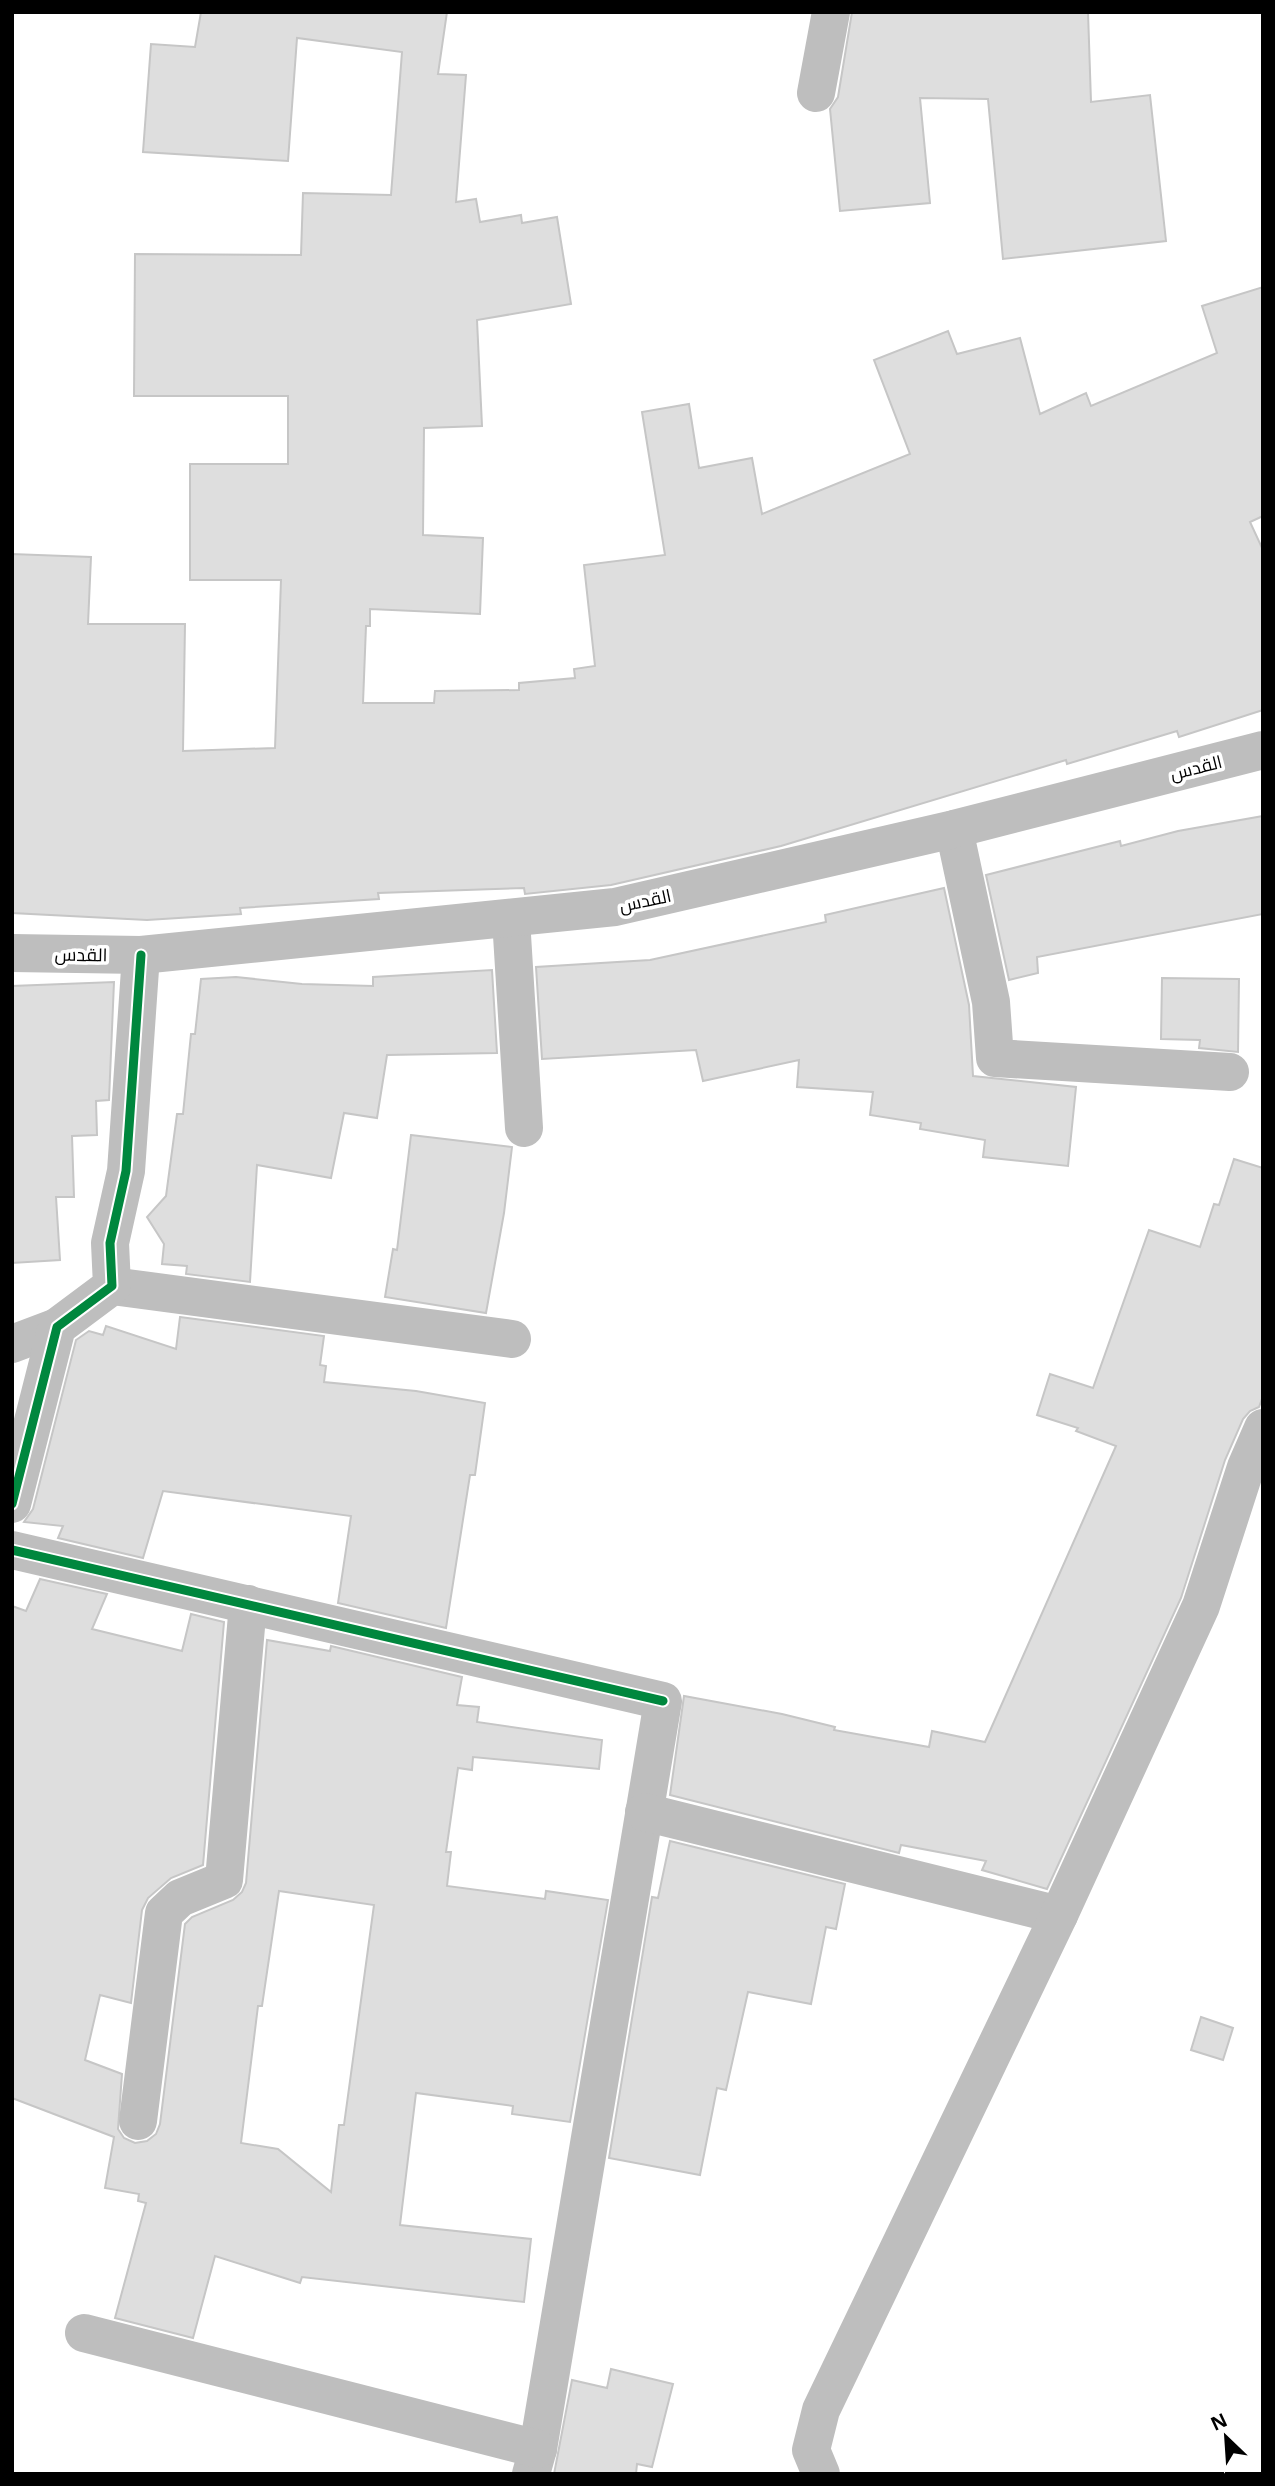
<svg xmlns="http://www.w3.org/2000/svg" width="1275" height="2486" viewBox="0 0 1275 2486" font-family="'Noto Sans',Cairo,sans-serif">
  <rect width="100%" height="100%" fill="#fff"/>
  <g fill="#dedede" stroke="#c6c6c6" stroke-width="2" fill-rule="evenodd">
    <polygon points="201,12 447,12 438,74 466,75 456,202 476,199 480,222 521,215 522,223 557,217 571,304 477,320 482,426 424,428 423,535 483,538 480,614 370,609 370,626 366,626 363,703 434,703 435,691 519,690 519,683 575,678 574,669 595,666 584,565 665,555 642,412 689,404 699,468 752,458 762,514 910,454 874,360 948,331 957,354 1020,338 1040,414 1086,393 1091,406 1217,353 1202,306 1263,287 1263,516 1250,522 1263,550 1263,710 1179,737 1177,731 1067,764 1066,760 781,846 611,885 525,894 524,888 378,893 379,899 240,908 241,914 147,920 12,913 12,554 91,557 88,624 185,624 183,751 275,748 281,580 190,580 190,464 288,464 288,396 134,396 135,254 301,255 303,193 391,195 402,52 297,38 288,161 143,152 151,44 195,47"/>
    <polygon points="852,12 1088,12 1091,102 1150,95 1166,241 1003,259 988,99 920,98 930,203 840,211 830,109 838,97"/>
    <polygon points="1263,816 1263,914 1037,957 1038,973 1009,980 986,875 1120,841 1121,846 1178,831"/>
    <polygon points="944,888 969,1005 973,1076 1076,1087 1068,1166 983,1157 985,1140 920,1129 921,1123 870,1115 873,1092 797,1087 799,1060 703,1081 696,1050 542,1059 536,967 650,960 826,922 825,915"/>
    <polygon points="492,970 497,1053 387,1055 377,1118 344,1113 331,1178 257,1165 250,1282 186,1274 187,1266 162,1264 164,1244 147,1217 166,1196 177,1114 183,1114 191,1034 195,1034 201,979 236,977 302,984 373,986 373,977"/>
    <polygon points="1162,978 1239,979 1238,1052 1199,1048 1200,1040 1161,1039"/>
    <polygon points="114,982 109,1100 96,1101 97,1135 72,1136 74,1197 56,1197 60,1260 12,1263 12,986"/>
    <polygon points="411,1135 512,1147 504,1213 486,1313 385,1297 393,1249 397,1250"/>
    <polygon points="1234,1159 1263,1168 1263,1396 1259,1407 1250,1411 1243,1419 1225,1460 1181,1598 1047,1889 982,1870 986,1861 901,1845 899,1853 670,1795 684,1696 782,1714 835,1727 834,1730 929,1747 932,1731 985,1742 1116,1446 1076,1431 1078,1428 1037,1415 1050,1374 1093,1388 1149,1230 1200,1247 1214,1204 1219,1205"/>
    <polygon points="180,1317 324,1336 320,1365 326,1366 324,1382 416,1391 485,1403 475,1475 470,1475 446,1628 338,1603 351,1516 163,1491 143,1558 58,1538 63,1526 24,1522 33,1509 76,1340 89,1331 103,1335 106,1326 176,1349"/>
    <path d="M40 1579 107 1594 92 1629 182 1651 191 1614 224 1622 203 1865 171 1878 148 1898 142 1910 131 2003 100 1995 85 2060 122 2074 118 2129 124 2138 135 2143 147 2141 156 2134 160 2124 185 1924 192 1917 233 1900 242 1892 246 1883 267 1640 330 1651 331 1646 462 1677 457 1705 479 1707 477 1722 602 1740 599 1769 473 1757 472 1770 458 1768 446 1852H451L447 1886 545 1899 546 1891 608 1900 570 2122 512 2114 513 2106 416 2093 400 2225 531 2239 524 2302 302 2277 300 2283 215 2256 193 2338 115 2318 146 2203 138 2201 139 2194 105 2188 114 2137 12 2098V1606L26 1611ZM279 1891 374 1905 344 2125H339L331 2192 278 2149 241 2143 258 2006H262Z"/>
    <polygon points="670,1841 845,1884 836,1929 826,1927 811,2004 748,1992 726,2090 717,2088 700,2175 609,2158 652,1897 658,1898"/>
    <polygon points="1201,2017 1233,2028 1223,2060 1191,2050"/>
    <polygon points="611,2369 673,2384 652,2467 637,2464 636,2474 554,2474 572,2380 607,2388"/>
  </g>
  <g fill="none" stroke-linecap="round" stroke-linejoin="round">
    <g stroke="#bebebe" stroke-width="38">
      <polyline points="816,93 831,12"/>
      <polyline points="954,829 991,1002 995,1058 1230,1072"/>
      <polyline points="511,919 524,1128"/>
      <polyline points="112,1286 512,1339"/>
      <polyline points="12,1344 57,1327"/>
      <polyline points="12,1504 57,1327 112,1286 110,1243 126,1171 141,955"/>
      <polyline points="12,1550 663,1701 538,2449 531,2474"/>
      <polyline points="644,1812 1059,1915"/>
      <polyline points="138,2121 164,1913 180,1898 224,1880 248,1604"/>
      <polyline points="84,2333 538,2449"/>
      <polyline points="821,2474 811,2450 821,2410 1059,1915 1201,1606 1246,1467 1263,1428"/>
    </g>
    <polyline stroke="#bebebe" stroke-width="38" points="12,953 141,955 615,907 954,829 1263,750"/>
    <defs>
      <g id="cycleway">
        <polyline points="12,1504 57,1327 112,1286 110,1243 126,1171 141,955"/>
        <polyline points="12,1550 663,1701"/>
      </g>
    </defs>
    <use href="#cycleway" stroke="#fff" stroke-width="13"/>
    <use href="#cycleway" stroke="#00873e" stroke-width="9"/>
  </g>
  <g text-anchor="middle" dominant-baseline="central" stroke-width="7" stroke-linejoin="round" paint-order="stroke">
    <g font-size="18" fill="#000" stroke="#fff">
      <text transform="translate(1196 767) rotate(-14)">القدس</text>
      <text transform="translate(645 900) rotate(-12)">القدس</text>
      <text transform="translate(81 954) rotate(1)">القدس</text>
    </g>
  </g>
  <rect width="1275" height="2486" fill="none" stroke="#000000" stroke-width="28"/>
  <g transform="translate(1226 2437) rotate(335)" stroke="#ffffff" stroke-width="5" paint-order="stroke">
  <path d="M0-5L12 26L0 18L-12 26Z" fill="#000000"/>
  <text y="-10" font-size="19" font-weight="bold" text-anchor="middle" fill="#000000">N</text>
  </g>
</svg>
